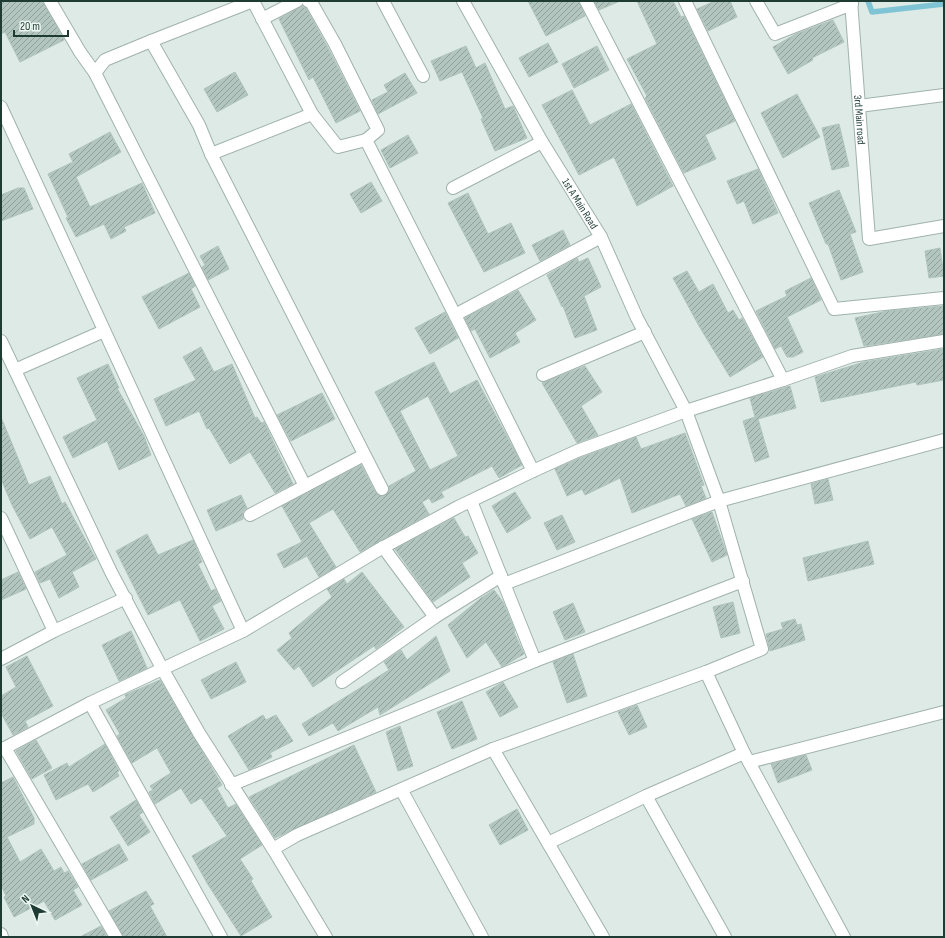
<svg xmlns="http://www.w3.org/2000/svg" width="945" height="938" viewBox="0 0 945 938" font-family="'Sofia Sans Condensed',sans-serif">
  <defs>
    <pattern id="building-hatch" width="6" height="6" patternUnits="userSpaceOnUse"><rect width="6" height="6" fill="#b2c5be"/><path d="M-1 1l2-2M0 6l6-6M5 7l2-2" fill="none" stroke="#90a19b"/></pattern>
  </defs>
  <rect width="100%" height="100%" fill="#ddeae5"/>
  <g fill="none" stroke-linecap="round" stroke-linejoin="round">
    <polyline stroke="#7fc4d5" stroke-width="5.5" points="868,1 872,12 944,4"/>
  </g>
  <g fill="url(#building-hatch)" stroke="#afc4bc" fill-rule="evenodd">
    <polygon points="1,1 43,1 64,40 20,62 5,32 1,34"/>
    <polygon points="528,1 579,1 585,16 546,36"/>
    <polygon points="594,1 620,1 599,10"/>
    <polygon points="637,1 673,1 681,17 684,16 735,121 705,135 716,159 684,173 645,98 647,96 627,59 657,44"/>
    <polygon points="715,1 730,1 737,17 708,31 697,9"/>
    <polygon points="302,6 306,8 328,48 360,111 336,123 313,77 309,80 279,19"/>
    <polygon points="833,20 844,42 812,58 813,60 788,74 773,47 796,34"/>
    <polygon points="548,43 558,62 529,77 519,58"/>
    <polygon points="466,46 476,68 485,63 505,109 513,106 527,138 495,151 481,119 483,118 462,72 440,81 431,61"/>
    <polygon points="597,46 609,70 574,88 562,64"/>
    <polygon points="235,72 248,95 217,112 204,89"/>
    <polygon points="405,73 417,93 378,114 372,100 388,92 384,85"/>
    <polygon points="572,90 590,125 631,104 673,186 637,206 614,157 579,175 542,105"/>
    <polygon points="797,94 820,137 783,158 761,113"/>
    <polygon points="839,124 849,166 832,170 822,128"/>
    <polygon points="110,132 121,152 76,177 90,207 142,183 155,213 124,227 126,231 111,239 104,224 76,237 66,218 68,217 48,174 73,162 69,154"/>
    <polygon points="408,135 418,153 390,168 381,150"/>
    <polygon points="758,169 778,213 753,224 744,201 737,204 727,181"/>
    <polygon points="371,182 382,201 361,213 350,194"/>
    <polygon points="18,188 24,188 33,209 1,221 1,195"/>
    <polygon points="839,190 856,232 850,234 863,272 841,280 828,244 826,244 809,203"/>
    <polygon points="468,193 488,234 511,223 525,253 484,272 448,203"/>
    <polygon points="563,230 570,245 540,261 532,245"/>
    <polygon points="218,246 229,269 208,280 202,267 205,265 200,256"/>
    <polygon points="940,248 944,276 929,278 925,251"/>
    <polygon points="577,258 579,262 588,258 601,287 584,296 597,330 575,338 563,306 562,307 547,275"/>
    <polygon points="687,271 699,292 713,284 728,313 733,310 739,320 742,318 763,357 730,377 699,326 673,278"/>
    <polygon points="189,273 195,286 191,289 200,307 159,329 142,297"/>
    <polygon points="811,278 821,300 787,317 803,352 793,357 787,357 781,346 775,349 756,311 787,296 785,291"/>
    <polygon points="518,290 536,320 515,333 520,342 490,358 475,329 471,331 465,318"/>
    <polygon points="944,306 944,334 864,346 855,318 887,311"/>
    <polygon points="445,312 458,338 430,354 415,328"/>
    <polygon points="201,347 214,372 232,364 255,418 257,417 261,423 264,422 293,484 275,493 250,452 230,464 209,428 207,429 199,411 166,426 154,399 196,380 183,357"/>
    <polygon points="944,349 944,380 917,385 916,382 821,402 815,377 864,362"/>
    <path d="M434 362 450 394 477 380 522 465 499 478 492 466 441 492 444 497 432 503 429 498 422 502 429 514 360 552 333 509 309 523 336 567 319 577 307 556 284 568 277 554 302 542 282 506 361 465 375 492 381 496 388 493 389 486 416 471 375 392ZM428 396 458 456 430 470 400 411Z"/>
    <polygon points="108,364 119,388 117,388 144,436 151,455 119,470 107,441 73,458 63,437 97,420 77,378"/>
    <polygon points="585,366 602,392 581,406 598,435 577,443 542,383"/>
    <polygon points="790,386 796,408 758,419 769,457 755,462 743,421 755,417 750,398"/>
    <polygon points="322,393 335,419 291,441 277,415"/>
    <polygon points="1,417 29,485 50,476 62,504 65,502 96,559 72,572 79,587 59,598 50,579 40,583 35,572 67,555 52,527 30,539 12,505 1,479"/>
    <polygon points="685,433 704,485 701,486 706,498 686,506 680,494 632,513 620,478 585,495 582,489 567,496 555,469 580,458 636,437 641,449"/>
    <polygon points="828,479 833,500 815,504 811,484"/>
    <polygon points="515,492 531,518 507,533 492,506"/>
    <polygon points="241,495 247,508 243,511 243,519 216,531 207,510"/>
    <polygon points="712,512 727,555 712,562 692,519"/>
    <polygon points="562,515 575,542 557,550 544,523"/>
    <polygon points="454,518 465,537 468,536 478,553 462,563 470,577 433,602 395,549"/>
    <polygon points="147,534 158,555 193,540 202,562 198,564 211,591 215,589 221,601 212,606 224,629 200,641 180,600 148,615 116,551"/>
    <polygon points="868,541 874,564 808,581 803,558"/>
    <polygon points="18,572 26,589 1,600 1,580"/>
    <polygon points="362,572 404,627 376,649 374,646 313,687 299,666 294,670 277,650 292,638 289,633 332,597 327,589 344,579 347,584"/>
    <polygon points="494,590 503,602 515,631 514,632 524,654 502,667 486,642 467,658 448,625 481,598"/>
    <polygon points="733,602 740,633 721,638 713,607"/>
    <polygon points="573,603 585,632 565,640 553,612"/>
    <polygon points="795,619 797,625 801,624 805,640 770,651 766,634 783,629 781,623"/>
    <polygon points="131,631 147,668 119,681 102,645"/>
    <polygon points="436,636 450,671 380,715 378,707 338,731 333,723 309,736 302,724 389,670 384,662 401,650 407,660"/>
    <polygon points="573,654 587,696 567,703 553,662"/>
    <polygon points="27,656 53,706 25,721 28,727 13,735 1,713 1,696 16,687 6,667"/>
    <polygon points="236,662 246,682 211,699 201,680"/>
    <polygon points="160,680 222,785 217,788 228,808 236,804 262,845 240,859 253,879 251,881 272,917 241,936 207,883 192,856 227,836 201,798 191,804 181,788 155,804 149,792 153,790 150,786 171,773 157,748 132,763 117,736 120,734 106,710 126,698 125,695"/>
    <polygon points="503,682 518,707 500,717 486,692"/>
    <polygon points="462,701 477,739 452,749 437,712"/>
    <polygon points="637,705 647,727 629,735 618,712"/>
    <polygon points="263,715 266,720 276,715 293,741 270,753 272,757 249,770 228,736"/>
    <polygon points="400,726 413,766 398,771 386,732"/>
    <polygon points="36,740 52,768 32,779 16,751"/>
    <polygon points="105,744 119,771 117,772 119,776 93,792 88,784 56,800 44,775 67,763 69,767"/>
    <polygon points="354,745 376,792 275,838 249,797"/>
    <polygon points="806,755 812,770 778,783 771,764"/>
    <polygon points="13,777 34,818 34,824 7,837 20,862 41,849 54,871 61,867 64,873 68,871 78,887 73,890 82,905 55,920 44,901 14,917 4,897 6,896 1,885 1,783"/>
    <polygon points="136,800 143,812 139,815 150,832 128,846 110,817"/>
    <polygon points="517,809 528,830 500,845 489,825"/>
    <polygon points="119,844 128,860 91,880 82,864"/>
    <polygon points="146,891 154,904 150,906 167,937 123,937 109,911"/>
    <polygon points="101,926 107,937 80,937"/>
  </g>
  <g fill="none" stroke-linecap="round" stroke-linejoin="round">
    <defs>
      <g id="minor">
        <polyline points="50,1 80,52 95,73 105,60 151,41 199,125 211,154 382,489"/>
        <polyline points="308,1 311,2 335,44 378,130 366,140 455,315"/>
        <polyline points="383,1 423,76"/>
        <path id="s1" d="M463 1 542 142 601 237 637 318 686 411 719 501 944 440"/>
        <polyline points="685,1 834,309 944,298"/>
        <polyline points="756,1 775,34 852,4"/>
        <path id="s2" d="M851 1 869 239 944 226"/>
        <polyline points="262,19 297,1"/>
        <polyline points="151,41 253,1"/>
        <polyline points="95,73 305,486 364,455"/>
        <polyline points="859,106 944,95"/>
        <polyline points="1,107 243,631"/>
        <polyline points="312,114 338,147 366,140"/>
        <polyline points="211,154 312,114 253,1"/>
        <polyline points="453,188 542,142"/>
        <polyline points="1,341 111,572 163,670 199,733 273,849 297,835 493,749 706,672 762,649 719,501 504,584"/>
        <polyline points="15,370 104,331"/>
        <polyline points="543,375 645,332"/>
        <polyline points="783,380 852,356 944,341"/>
        <polyline points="533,471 455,315 601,237"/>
        <polyline points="471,501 535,661 743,581"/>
        <polyline points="250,515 305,486"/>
        <polyline points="1,518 54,631"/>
        <polyline points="383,547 435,617 501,576"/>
        <polyline points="1,659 54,631 126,598"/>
        <polyline points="706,672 744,753 844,937"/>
        <polyline points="342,682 435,617"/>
        <polyline points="90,703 221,937"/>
        <polyline points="5,748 116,937"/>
        <polyline points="493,749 603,937"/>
        <polyline points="1,750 90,703 243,631 380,549 458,507 533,471 577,451 686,411 783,380 586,1"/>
        <polyline points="749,762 944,712"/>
        <polyline points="231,785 535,661"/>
        <polyline points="402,791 482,937"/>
        <polyline points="646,796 725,937"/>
        <polyline points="548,843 646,796 744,753"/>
        <polyline points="273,849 326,937"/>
        <polyline points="1,934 2,937"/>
      </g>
    </defs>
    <use href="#minor" stroke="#a0b2ac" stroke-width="14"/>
    <use href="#minor" stroke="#fff" stroke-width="12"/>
  </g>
  <g text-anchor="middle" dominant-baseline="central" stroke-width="4" stroke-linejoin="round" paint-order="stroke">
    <g font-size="11" fill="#1e3b34" stroke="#edf7f2">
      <text stroke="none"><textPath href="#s2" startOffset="119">3rd Main road</textPath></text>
      <text stroke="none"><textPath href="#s1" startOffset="234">1st A Main Road</textPath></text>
    </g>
  </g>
  <rect width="945" height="938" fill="none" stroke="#1e3b34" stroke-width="4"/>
  <g transform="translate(32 906) rotate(317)" stroke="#edf7f2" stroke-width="3" paint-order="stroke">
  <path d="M0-3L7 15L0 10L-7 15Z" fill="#1e3b34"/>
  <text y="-6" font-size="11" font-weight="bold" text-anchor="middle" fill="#1e3b34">N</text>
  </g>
  <path d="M14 30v6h54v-6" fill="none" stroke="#1e3b34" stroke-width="2"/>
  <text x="20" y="30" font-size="12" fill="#1e3b34" stroke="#edf7f2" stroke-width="3" paint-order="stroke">20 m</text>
</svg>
